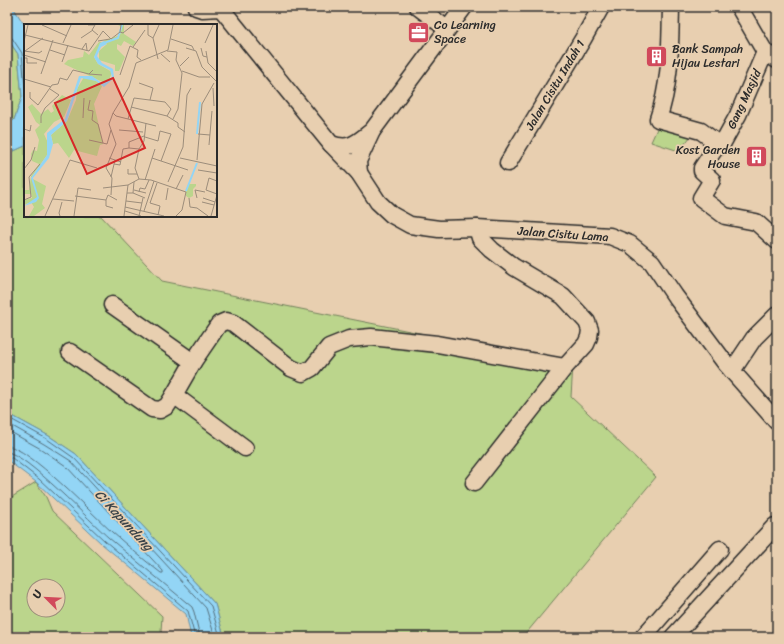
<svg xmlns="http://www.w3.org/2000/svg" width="784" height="644" viewBox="0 0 784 644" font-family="Sriracha,sans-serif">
  <rect width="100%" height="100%" fill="#e8cfb0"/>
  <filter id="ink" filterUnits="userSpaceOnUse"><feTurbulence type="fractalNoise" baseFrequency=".025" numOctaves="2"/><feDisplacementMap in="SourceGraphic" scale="8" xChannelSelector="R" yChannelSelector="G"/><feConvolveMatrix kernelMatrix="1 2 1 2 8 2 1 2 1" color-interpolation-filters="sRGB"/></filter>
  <g filter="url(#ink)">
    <g fill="#bbd58c" stroke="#73805c" fill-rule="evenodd">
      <polygon points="7,38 18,54 22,97 14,120 7,123"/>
      <polygon points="660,122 695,131 679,151 651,142"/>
      <polygon points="25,146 25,216 101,216 162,281 573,364 571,397 656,477 523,637 224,637 215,604 76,454 49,436 7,413 7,154"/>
      <path d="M36 482 46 497 52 511 162 616 161 631 164 637H7V500ZM34 586H58V610H34Z"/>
    </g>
    <g fill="#93d5f5" stroke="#6991a4">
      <polygon points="7,7 13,7 25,26 25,146 7,154 7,123 14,120 22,97 18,54 7,38"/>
      <polygon points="7,413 49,436 76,454 215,604 224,637 191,637 186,614 102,544 36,482 7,460"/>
    </g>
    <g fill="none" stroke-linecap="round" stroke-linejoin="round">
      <g stroke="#556f7c" stroke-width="1">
        <polyline points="7,36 12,38 22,53 25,90"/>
        <polyline points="7,417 47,439 74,458 211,606 220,637"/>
        <polyline points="7,423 44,444 71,461 206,608 215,637"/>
        <path d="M7 430 41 449 66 466 163 571V573H161C144 560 128 546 112 532 93 515 28 446 7 446"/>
        <path d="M7 452C25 453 92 523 109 538 137 561 164 584 192 607L194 612 200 637"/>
        <polyline points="7,457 12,458 39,479 105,541 188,611 195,637"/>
      </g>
      <defs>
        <g id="minor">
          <polyline points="196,7 202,9 221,8"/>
          <path d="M220 7 331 144C351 151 357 142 372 131"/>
          <polyline points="418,7 447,29"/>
          <path d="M671 7C670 46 671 82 658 119L701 131 721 146 738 115 765 52"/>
          <polyline points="739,7 765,52 777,60"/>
          <polyline points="331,144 359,173 378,202 392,215 410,225 439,229 477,228 610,236 630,244 652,262 675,296 726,364 777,422"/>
          <polyline points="718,144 702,168 702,171 712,180 701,198 725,216 756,222 777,241"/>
          <polyline points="508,163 583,39 601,7"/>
          <polyline points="359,173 358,161 372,131 464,7"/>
          <polyline points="112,305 193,362 219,324 226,321 233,323 291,368 303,373 312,368 329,347 349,339 371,337 437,344 565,367"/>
          <polyline points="70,352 152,409 160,410 167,406 174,395 245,448"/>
          <polyline points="732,371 754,338 777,315"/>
          <polyline points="174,395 193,362"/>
          <polyline points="474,483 565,367 586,344 589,337 590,330 587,322 563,296 514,267 492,250 480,238 477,228"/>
          <polyline points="643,637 720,549"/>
          <polyline points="673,637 775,526"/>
        </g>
      </defs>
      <use href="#minor" stroke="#2b2b2b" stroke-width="19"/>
      <use href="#minor" stroke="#e8cfb0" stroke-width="16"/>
    </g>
  </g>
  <defs>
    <symbol id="office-square" viewBox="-11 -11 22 22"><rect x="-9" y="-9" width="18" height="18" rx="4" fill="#d1495b" stroke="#e8cfb0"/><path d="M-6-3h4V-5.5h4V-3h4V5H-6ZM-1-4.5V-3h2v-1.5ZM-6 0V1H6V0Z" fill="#fff"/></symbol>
    <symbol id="building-square" viewBox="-11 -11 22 22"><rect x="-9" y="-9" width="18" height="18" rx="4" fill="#d1495b" stroke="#e8cfb0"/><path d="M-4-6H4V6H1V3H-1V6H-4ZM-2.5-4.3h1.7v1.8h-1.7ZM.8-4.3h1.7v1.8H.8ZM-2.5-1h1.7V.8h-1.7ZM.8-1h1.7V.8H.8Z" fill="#fff"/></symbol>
  </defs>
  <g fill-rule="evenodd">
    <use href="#office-square" x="406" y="20" width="25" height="25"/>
    <use href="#building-square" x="644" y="44" width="25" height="25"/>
    <use href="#building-square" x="744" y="144" width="25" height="25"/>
  </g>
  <g text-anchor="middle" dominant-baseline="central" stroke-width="3.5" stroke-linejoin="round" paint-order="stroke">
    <g font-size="12" fill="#2b2b2b" stroke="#e8cfb0" text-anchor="start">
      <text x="434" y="25">Co Learning<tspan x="434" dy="14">Space</tspan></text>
      <text x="672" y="49">Bank Sampah<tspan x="672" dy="14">Hijau Lestari</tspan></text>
      <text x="740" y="150" text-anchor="end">Kost Garden<tspan x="740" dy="14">House</tspan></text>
    </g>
    <g font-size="12" fill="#2b2b2b" stroke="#e8cfb0">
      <text transform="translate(555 85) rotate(-59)">Jalan Cisitu Indah 1</text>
      <text transform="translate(744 99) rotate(-65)">Gang Masjid</text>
      <text transform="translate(563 234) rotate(4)">Jalan Cisitu Lama</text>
    </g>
    <g font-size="13" font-style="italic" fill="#3b4449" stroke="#e8cfb0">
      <text transform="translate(124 520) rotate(47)">Ci Kapundung</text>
    </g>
  </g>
  <g transform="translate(24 24)">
    <rect width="193" height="193" fill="#e8cfb0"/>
    <path d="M94 1H100V10L112 18 109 22 100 17 97 22 93 20V25L101 33 95 47H91V41L75 36V27L83 20 79 17 96 11 98 3ZM75 18H78L70 33 74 40 88 48 85 57 81 59 40 40 44 36 59 33 60 27 65 31ZM60 53 72 57 78 62 70 80 79 120 76 121 73 132 50 126 45 134 34 119 29 120 27 111 43 97 52 76 53 65ZM38 71 47 76 40 93 30 98 20 110 24 119 23 131 7 154 22 162 18 180 21 184 10 192H5L10 183 7 178 0 181V176L8 174 7 170H0V166H5L7 152 15 140 8 137 7 130 9 126 13 127 15 116 11 106 16 101 12 98 4 83 8 80 17 90 24 85 27 89 30 87 28 82ZM165 160H172V162L169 165V172L165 174 162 172V166Z" fill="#bbd58c"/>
    <path d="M80 17 83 20 77 23 73 32 78 39 89 45 90 54 80 63 72 57 57 54 43 97 27 111 29 120 25 134 9 154 15 174 12 178 0 182 13 173 7 154 23 131V109L41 95 55 52H68L79 60 88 53 86 46 74 40 70 33 76 19Z" fill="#93d5f5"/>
    <path fill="none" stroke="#93d5f5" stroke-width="2" d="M80 19 94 14 98 1M173 110 176 78M162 167 173 139"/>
    <path fill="none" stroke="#9c8d7b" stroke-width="1" d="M18 1 43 12M64 1H71L68 6 74 11M124 1V11L129 14M96 8 99 9 109 1M1 11 65 27 79 7 87 15 96 8 97 1M57 14 69 6M129 14 134 35M129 14 135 1M147 15 168 22 170 26M0 17 4 1M74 17 86 15M39 19 47 1M181 19 189 1M109 23 121 6M162 24 172 27 178 43 193 58M177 24 179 32 183 33M58 25 62 19 63 26M26 26 41 31M0 27 15 29 18 27M1 27 19 14M143 27 153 28 152 36 158 49 154 85 149 95M182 27 184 39 193 48M137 30 146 38M0 31 22 38M0 34H3V39H13M38 38 44 21M156 42 165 33M158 47 175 53H186M17 50 29 16M65 50 78 51M96 51 106 22 114 26 113 33 117 36M0 55 27 63M115 59 129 64 126 76M189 64 190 82M6 68V74L14 81 28 61 34 60 36 54 43 56 49 46 65 50 69 46M66 76 64 86 69 87 68 96 74 100 79 119M107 83 143 92 154 99V103L161 108M92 92 89 89 105 63 112 39 144 26 149 1M92 92 132 102M59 94 60 74M104 95 110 74 141 78 147 85 143 92M17 99V92L21 84 35 71 26 65M0 105 6 107 7 101M95 106 119 108M174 110 186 111M121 113 134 117 136 107 147 110 137 137M65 116 83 120 87 106M185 121 188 87M115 125 105 124V118L120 112M85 134 97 138M128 134 164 146M156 134 193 142M173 136 178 80 190 59M90 140 96 141 99 125 105 124M0 145 7 136 11 123M104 145V150H113M174 146 193 149M87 153 91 136M115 155 111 144 115 125 120 117 122 99M121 156 131 125M193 157 185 154 182 166 193 170M144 158 159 123 163 71 167 64M133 159 126 179 136 182 134 191M79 164 104 161 115 155 127 156 162 168 158 186 152 192M152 165 159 151M110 166 122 169M115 168 116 164 121 165 125 156M103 169H109L110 158M109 169 121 174M87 171 88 154 82 144 92 120 85 100 89 89M51 172 82 176M165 174 166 183 173 184 184 192M173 174 171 166 181 168M179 174 191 178M29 175 50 177M0 176 7 173 5 153 16 140M82 176 84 171 93 176M82 176V182L89 184M142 176 144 164M102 177 118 179M178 178 190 181M101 183 140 192M101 187 117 192M120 187 130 157M21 192 46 136 73 144M36 192 35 189 38 178M50 192 54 164 67 166M100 192 104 161M115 192 119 174M187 192 193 171"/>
    <path fill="#d62828" fill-opacity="0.15" stroke="#d62828" stroke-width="2" d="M89 54 121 124 63 150 31 79Z"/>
    <rect width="193" height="193" fill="none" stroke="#2b2b2b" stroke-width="2"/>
  </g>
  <rect width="784" height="644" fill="none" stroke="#e8cfb0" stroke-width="24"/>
  <rect x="12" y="12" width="760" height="620" fill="none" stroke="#2b2b2b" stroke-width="1.5" filter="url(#ink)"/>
  <g transform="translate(46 598) rotate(294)"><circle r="19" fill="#e8cfb0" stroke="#9c8d7b"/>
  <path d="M0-3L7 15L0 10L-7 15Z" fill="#d1495b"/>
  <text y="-6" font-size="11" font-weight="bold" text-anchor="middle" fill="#2b2b2b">U</text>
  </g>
</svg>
